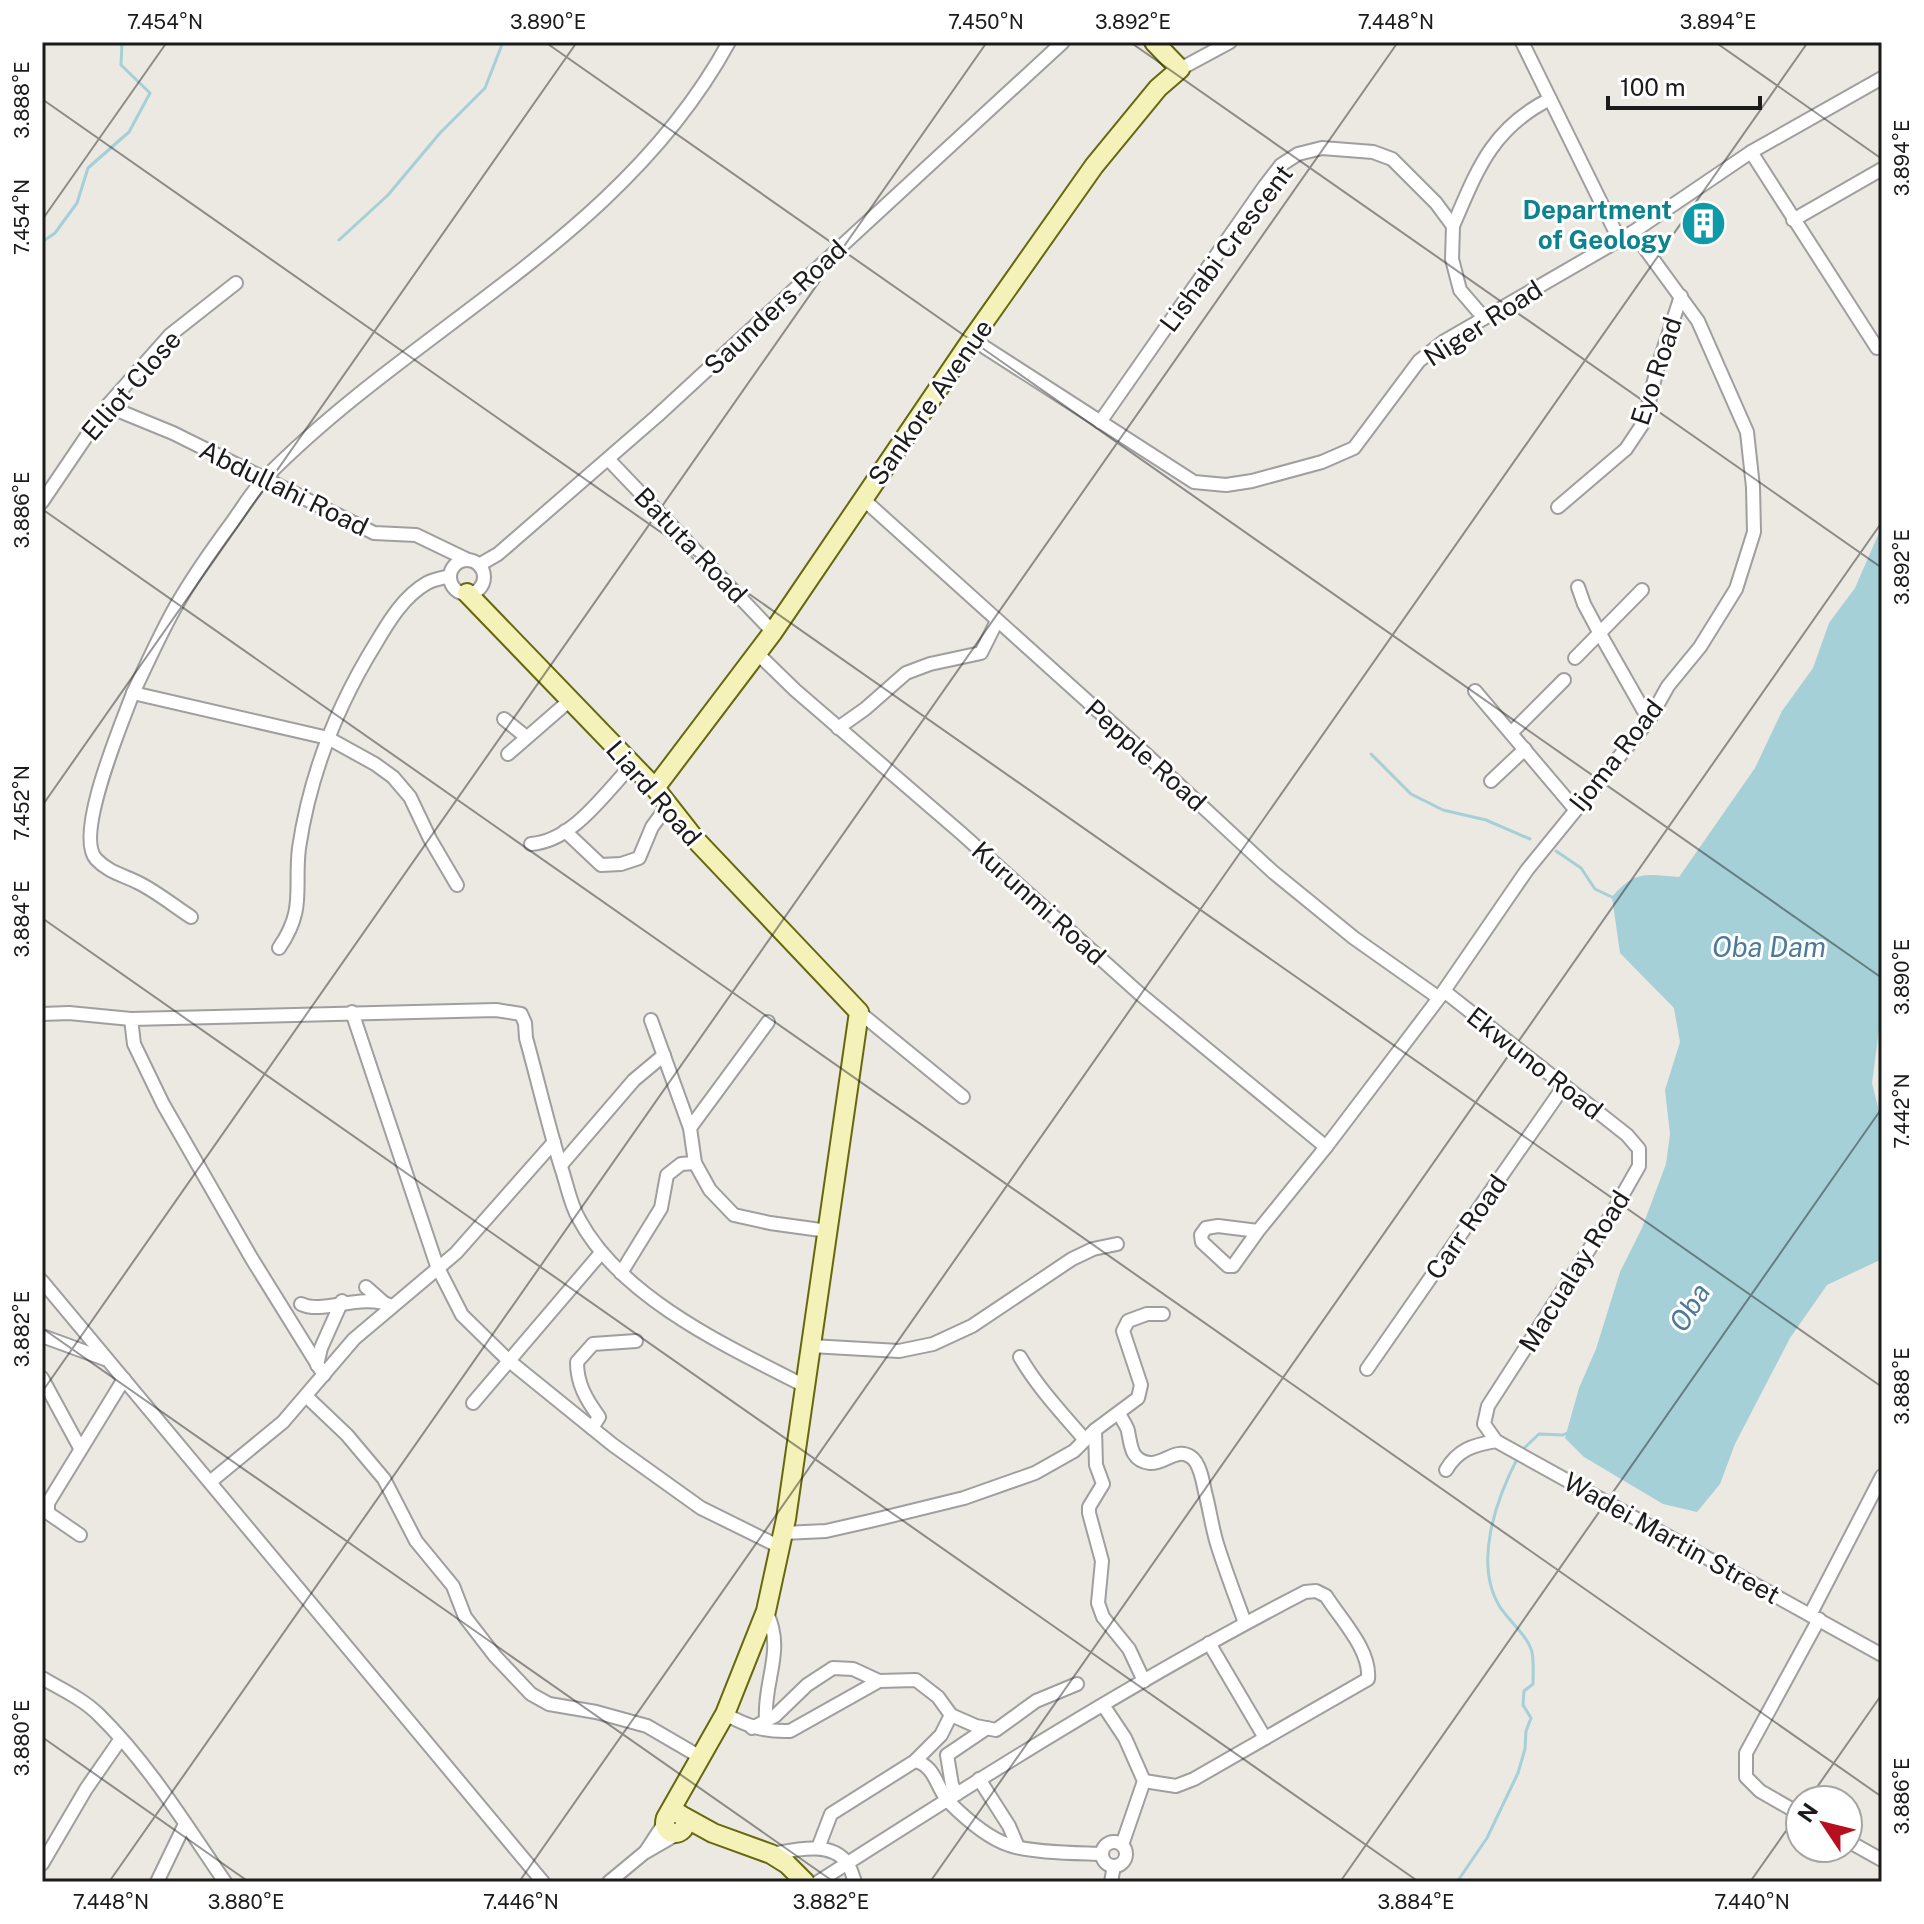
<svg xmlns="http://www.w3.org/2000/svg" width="1924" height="1924" viewBox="0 0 1924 1924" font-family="'Public Sans',sans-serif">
  <rect width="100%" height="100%" fill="#ece8e2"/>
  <path fill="#a5d0d7" d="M1882 526V1007L1872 1083 1882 1123V1259L1827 1285 1790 1338 1735 1444 1720 1484 1697 1512 1663 1504 1584 1457 1565 1438 1579 1388 1596 1349 1620 1272 1642 1228 1666 1164 1670 1134 1665 1090 1680 1042 1674 1008 1620 953 1612 897C1636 869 1647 875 1679 877L1755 768 1782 711 1813 668 1829 623 1855 588Z"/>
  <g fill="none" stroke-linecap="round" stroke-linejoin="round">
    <g stroke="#a5d0d7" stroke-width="3">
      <polyline points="339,240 388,195 440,133 485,88 503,42"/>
      <polyline points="42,242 55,233 77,203 88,168 129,132 150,93 121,65 122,42"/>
      <polyline points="1371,754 1411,794 1443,810 1486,820 1530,839"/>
      <polyline points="1556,851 1581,868 1595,889 1614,898"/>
      <polyline points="1520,1452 1539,1434 1563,1435 1569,1432"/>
      <path d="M1457 1882 1487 1838 1518 1773 1525 1749 1526 1731 1531 1718 1523 1705 1524 1691 1533 1684C1533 1674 1534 1661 1532 1652 1528 1636 1509 1621 1500 1607 1473 1564 1496 1500 1517 1459"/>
    </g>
    <defs>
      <g id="street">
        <polyline points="1522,42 1619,239"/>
        <polyline points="1180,69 1230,42"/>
        <polyline points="1751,152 1877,348"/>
        <polyline points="1793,220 1882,169"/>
        <path d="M1453 226C1477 170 1492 128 1550 99"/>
        <polyline points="972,339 1194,482 1226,485 1252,481 1322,462 1354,448 1419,361 1443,342 1633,232 1751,152 1882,78"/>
        <polyline points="107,406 173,433 374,533 416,535 468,560"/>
        <polyline points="1100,422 1264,187 1281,165 1298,154 1322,148 1373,152 1392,159 1436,203 1453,226 1452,259 1460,290 1484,318"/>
        <polyline points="608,459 773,632"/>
        <polyline points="863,499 1136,745 1273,872 1354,938 1439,998"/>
        <polyline points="42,502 107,406 170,335 236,283"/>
        <polyline points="1558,507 1626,449 1644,422 1657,369 1681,296"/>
        <circle cx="467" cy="577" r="17"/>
        <polyline points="479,565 498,554 657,416 1063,42"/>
        <polyline points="1578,587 1584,604 1599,632 1649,720"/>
        <polyline points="757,653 795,690 961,833 1140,994 1326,1147"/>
        <polyline points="1575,658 1642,590"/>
        <polyline points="1475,691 1575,809"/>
        <path d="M133 693C122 723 74 835 96 859 108 872 123 875 139 883 157 892 174 906 191 917"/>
        <polyline points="504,719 525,736"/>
        <polyline points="838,728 865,709 906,673 930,664 981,653 997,621"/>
        <polyline points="1511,733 1564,680"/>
        <polyline points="508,754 569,701"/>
        <polyline points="1491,781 1525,749"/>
        <polyline points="565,831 601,865 621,864 639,858 652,827 668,805"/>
        <path d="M531 844C573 841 604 794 632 765"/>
        <path d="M457 885 430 839 410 797 393 777 375 764 328 738 133 693C147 664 160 634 176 606 193 576 213 548 233 521 243 507 253 490 266 477 416 325 623 237 729 42"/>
        <path d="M279 948C306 909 294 889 299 848 310 774 337 706 376 643 389 621 404 596 427 583 434 579 443 578 450 576"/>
        <polyline points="1444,991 1627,1135 1639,1149 1639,1166 1610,1217 1488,1406 1484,1424 1496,1441 1882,1655"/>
        <polyline points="352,1012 437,1266 462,1315 508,1360 613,1445 701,1508 780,1547"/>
        <polyline points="859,1012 963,1097"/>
        <polyline points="42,1014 69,1013 131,1019"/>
        <polyline points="651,1020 690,1128 695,1163 710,1190 734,1215 770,1223 828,1231"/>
        <polyline points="690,1128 768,1022"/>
        <polyline points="561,1165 634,1080 664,1055"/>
        <polyline points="1258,1231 1233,1266 1228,1266 1202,1242 1201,1235 1206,1228 1218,1226 1258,1231 1326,1147 1439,998 1527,870 1649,720 1668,686 1700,647 1736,589 1754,532 1753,487 1747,432 1698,321 1633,232"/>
        <polyline points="621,1273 661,1208 667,1175 681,1164 695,1163"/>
        <polyline points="42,1281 543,1882"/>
        <polyline points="366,1287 383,1302"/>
        <path d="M301 1304C324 1315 360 1292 392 1306"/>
        <polyline points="42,1336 105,1359"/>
        <polyline points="811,1346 899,1351 933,1344 972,1326 1072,1259 1093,1249 1117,1244"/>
        <path d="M1020 1357C1038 1388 1062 1413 1085 1440"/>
        <polyline points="317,1365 321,1348 342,1301"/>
        <polyline points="1367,1369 1564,1086"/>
        <path d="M324 1375 252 1259 163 1104 134 1044 131 1019 496 1010 521 1014 525 1023 526 1038C538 1081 548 1125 561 1167 567 1184 570 1204 579 1219 621 1298 728 1347 805 1386"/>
        <polyline points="42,1378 80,1448"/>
        <polyline points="306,1396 347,1435 384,1479 416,1541 453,1586 465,1617 495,1656 531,1694 549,1704 596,1712 647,1726 702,1758"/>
        <polyline points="473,1403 601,1253"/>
        <path d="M1120 1415C1122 1420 1127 1426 1128 1431 1131 1446 1131 1461 1150 1463 1165 1464 1176 1447 1191 1457 1200 1463 1203 1482 1205 1492 1210 1510 1212 1529 1218 1547 1226 1572 1236 1598 1245 1623"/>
        <path d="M592 1428 599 1417C586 1399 577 1384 577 1362L593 1344 636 1341"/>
        <polyline points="1095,1430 1096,1465 1103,1484 1089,1507 1089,1513 1102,1561 1098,1603 1103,1617 1129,1649 1144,1681"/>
        <path d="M1446 1470C1458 1449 1474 1445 1496 1441"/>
        <polyline points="210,1482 283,1422 354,1339 456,1253 554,1142"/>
        <polyline points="783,1533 826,1531 870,1521 964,1498 1035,1473 1074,1451 1095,1430 1138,1398 1141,1385 1123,1331 1128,1321 1147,1314 1163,1314"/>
        <polyline points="80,1535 48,1513 48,1503 124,1379"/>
        <polyline points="1810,1615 1882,1476"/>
        <polyline points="1209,1643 1265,1738"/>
        <path d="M42 1678C61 1689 83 1699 99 1715 148 1763 186 1825 225 1882"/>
        <polyline points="1103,1705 1125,1738 1144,1781 1122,1845"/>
        <path d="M725 1714C747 1726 764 1732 790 1731L879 1681 916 1680 938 1697 951 1715 941 1735 915 1761 831 1814 818 1848"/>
        <polyline points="951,1715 976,1726 996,1730 1036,1701 1077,1684"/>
        <path d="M766 1720C763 1680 786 1651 766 1611"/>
        <polyline points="752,1728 775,1716 807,1685 833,1668 853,1669 879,1681"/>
        <path d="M915 1761C936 1766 936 1788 949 1802 965 1818 988 1838 1009 1845 1030 1853 1079 1853 1102 1854"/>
        <polyline points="979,1779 1009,1826 1018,1847"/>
        <polyline points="957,1794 952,1785 947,1755 987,1728"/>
        <polyline points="1800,1814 1760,1791 1746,1777 1746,1753 1819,1619"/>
        <polyline points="1848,1841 1882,1860"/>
        <circle cx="1114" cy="1854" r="12"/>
        <polyline points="646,1851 665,1822"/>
        <path d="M771 1854C794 1850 831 1840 847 1863 851 1868 853 1877 855 1882"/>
        <polyline points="42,1864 86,1789 120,1740"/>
        <polyline points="157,1882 185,1824"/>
        <polyline points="609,1882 644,1853 677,1834"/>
        <path d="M818 1882C977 1780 1137 1679 1305 1592L1316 1591 1326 1596C1341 1620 1371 1650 1368 1679L1194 1779 1176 1786 1144 1781"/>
        <polyline points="1111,1882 1114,1866"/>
      </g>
      <g id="secondary">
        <polyline points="467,593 655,788 695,839 859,1012 786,1519 766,1611 725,1714 666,1818"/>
        <polyline points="655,788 773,632 972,339 1094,166 1158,88 1180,69 1154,42"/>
        <circle cx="675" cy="1823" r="10"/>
        <polyline points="684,1817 713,1833 771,1854 787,1864 805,1882"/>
      </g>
    </defs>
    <use href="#street" stroke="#9f9f9f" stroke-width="16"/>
    <use href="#secondary" stroke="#66680d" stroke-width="22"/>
    <use href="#street" stroke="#fff" stroke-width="12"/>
    <use href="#secondary" stroke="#f4f2b8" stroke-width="18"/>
  </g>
  <path fill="none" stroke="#1b1b1b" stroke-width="2" stroke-opacity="0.45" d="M545 42 1882 978M1130 42 1882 568M1715 42 1882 159M42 99 1882 1387M42 220 167 42M42 509 1882 1797M42 806 577 42M42 918 1419 1882M42 1328 834 1882M42 1392 987 42M42 1737 249 1882M1808 1800 1882 1694M109 1882 1398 42M519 1882 1808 42M930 1882 1882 522M1340 1882 1882 1108M1750 1882 1800 1811"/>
  <defs>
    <symbol id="building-disc" viewBox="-11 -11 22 22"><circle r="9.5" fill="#0f9aa8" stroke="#fff"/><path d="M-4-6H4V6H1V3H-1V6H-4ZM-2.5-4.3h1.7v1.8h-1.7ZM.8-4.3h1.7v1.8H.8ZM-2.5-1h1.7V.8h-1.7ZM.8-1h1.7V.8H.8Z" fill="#fff"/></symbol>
  </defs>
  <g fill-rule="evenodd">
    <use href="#building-disc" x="1678" y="198" width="51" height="51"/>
  </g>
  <g text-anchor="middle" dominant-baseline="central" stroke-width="6" stroke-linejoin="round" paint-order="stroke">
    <g font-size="26" font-weight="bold" fill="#0d838f" stroke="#fff" text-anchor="end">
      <text x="1672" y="209">Department<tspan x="1672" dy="30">of Geology</tspan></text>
    </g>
    <g font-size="26" fill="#1b1b1b" stroke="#fff">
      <text transform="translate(1226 248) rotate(-53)">Lishabi Crescent</text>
      <text transform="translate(775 307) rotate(-43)">Saunders Road</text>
      <text transform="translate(1483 323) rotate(-33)">Niger Road</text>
      <text transform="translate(1656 371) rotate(-72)">Eyo Road</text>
      <text transform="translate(131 385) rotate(-49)">Elliot Close</text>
      <text transform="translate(930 402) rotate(-55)">Sankore Avenue</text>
      <text transform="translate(284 488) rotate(26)">Abdullahi Road</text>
      <text transform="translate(691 545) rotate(46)">Batuta Road</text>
      <text transform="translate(1146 755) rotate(42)">Pepple Road</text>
      <text transform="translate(1616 755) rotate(-52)">Ijoma Road</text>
      <text transform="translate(654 793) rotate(49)">Liard Road</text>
      <text transform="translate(1039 903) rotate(42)">Kurunmi Road</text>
      <text transform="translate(1535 1063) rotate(38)">Ekwuno Road</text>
      <text transform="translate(1466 1227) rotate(-55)">Carr Road</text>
      <text transform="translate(1574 1271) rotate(-58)">Macualay Road</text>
      <text transform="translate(1672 1538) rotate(29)">Wadei Martin Street</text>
    </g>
    <g font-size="28" font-style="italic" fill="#4d7a9b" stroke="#fff">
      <text x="1769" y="946">Oba Dam</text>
      <text transform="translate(1689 1307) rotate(-58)">Oba</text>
    </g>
  </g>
  <rect width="1924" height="1924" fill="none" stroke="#ffffff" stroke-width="88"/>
  <g transform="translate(1824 1824) rotate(305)"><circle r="38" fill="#ffffff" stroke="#a4a4a4" stroke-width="2"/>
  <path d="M0-6L14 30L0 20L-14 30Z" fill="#b70f1e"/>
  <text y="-12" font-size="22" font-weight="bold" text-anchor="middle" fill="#1b1b1b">N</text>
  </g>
  <path d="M1608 96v12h152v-12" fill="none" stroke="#1b1b1b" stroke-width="4"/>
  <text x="1620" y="96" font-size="24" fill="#1b1b1b" stroke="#ffffff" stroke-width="6" paint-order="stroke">100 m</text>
  <rect x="44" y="44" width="1836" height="1836" fill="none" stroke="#1b1b1b" stroke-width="3"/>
  <g font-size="20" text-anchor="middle" fill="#1b1b1b">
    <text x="165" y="29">7.454°N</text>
    <text x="548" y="29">3.890°E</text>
    <text x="986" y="29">7.450°N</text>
    <text x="1133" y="29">3.892°E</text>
    <text x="1396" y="29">7.448°N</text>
    <text x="1718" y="29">3.894°E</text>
    <text transform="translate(22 100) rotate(-90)" y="7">3.888°E</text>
    <text transform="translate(1902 158) rotate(-90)" y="7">3.894°E</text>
    <text transform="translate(22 217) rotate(-90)" y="7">7.454°N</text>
    <text transform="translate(22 510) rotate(-90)" y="7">3.886°E</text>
    <text transform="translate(1902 567) rotate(-90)" y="7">3.892°E</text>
    <text transform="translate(22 803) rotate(-90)" y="7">7.452°N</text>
    <text transform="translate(22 919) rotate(-90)" y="7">3.884°E</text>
    <text transform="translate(1902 977) rotate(-90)" y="7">3.890°E</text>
    <text transform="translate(1902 1111) rotate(-90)" y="7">7.442°N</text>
    <text transform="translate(22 1329) rotate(-90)" y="7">3.882°E</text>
    <text transform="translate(1902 1386) rotate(-90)" y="7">3.888°E</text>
    <text transform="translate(22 1738) rotate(-90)" y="7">3.880°E</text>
    <text transform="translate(1902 1796) rotate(-90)" y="7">3.886°E</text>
    <text x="111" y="1909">7.448°N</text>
    <text x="246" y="1909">3.880°E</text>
    <text x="521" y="1909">7.446°N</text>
    <text x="831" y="1909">3.882°E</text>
    <text x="1416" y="1909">3.884°E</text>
    <text x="1752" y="1909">7.440°N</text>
  </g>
</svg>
